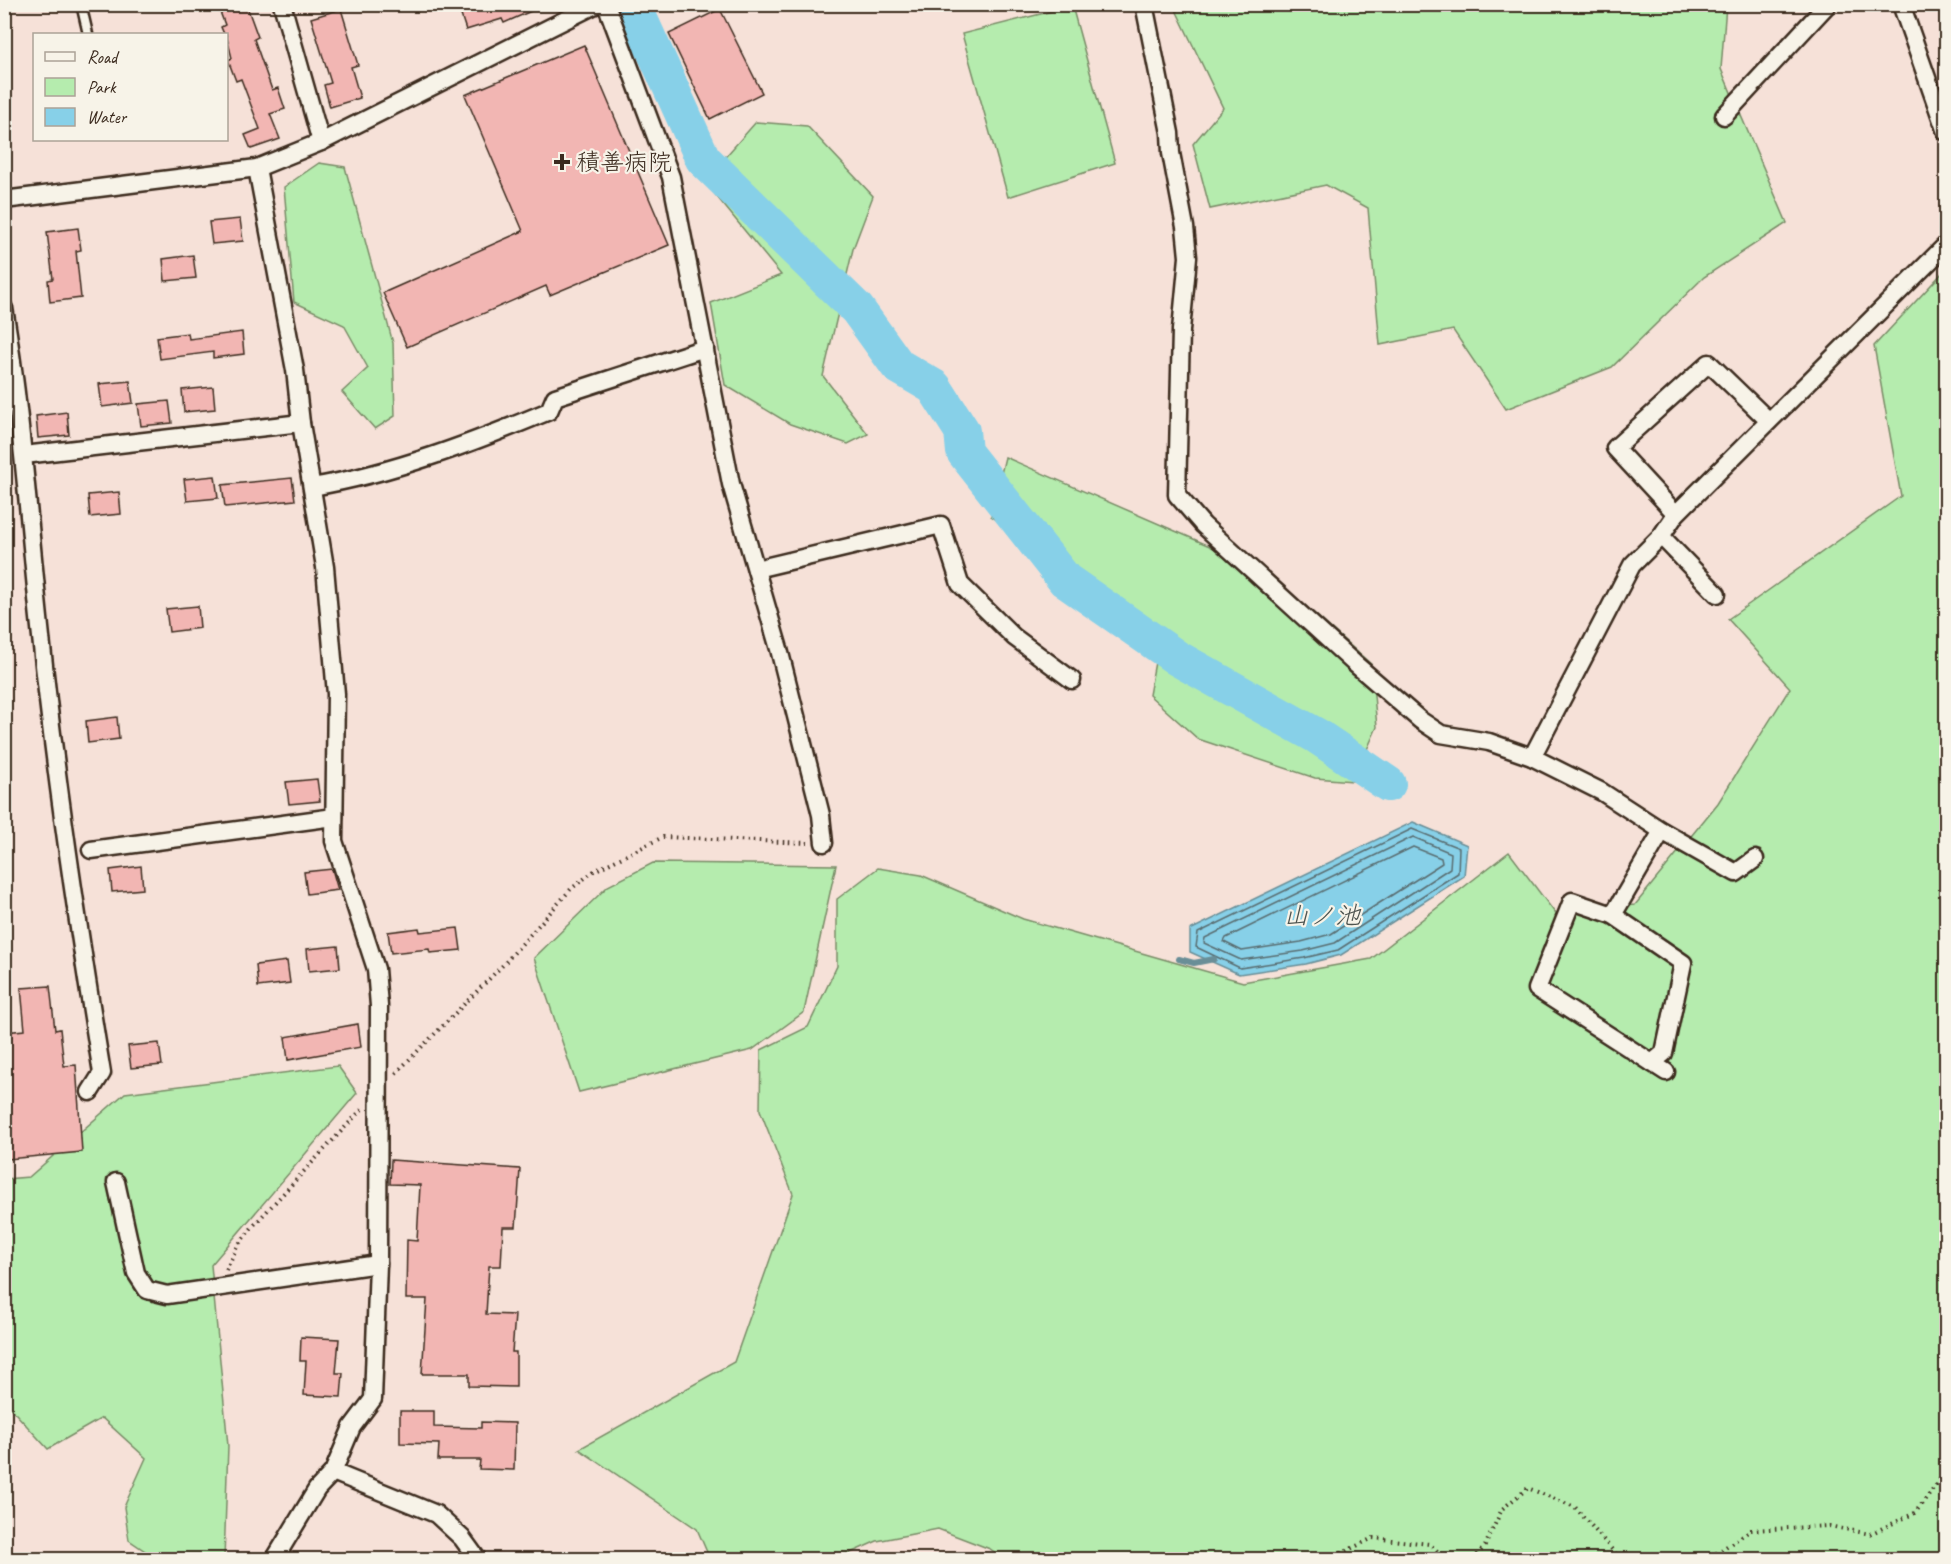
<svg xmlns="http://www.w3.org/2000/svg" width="1951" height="1564" viewBox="0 0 1951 1564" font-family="Caveat,'Klee One',sans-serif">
  <rect width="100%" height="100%" fill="#f6e1d8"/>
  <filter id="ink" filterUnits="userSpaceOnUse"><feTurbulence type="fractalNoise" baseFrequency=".0167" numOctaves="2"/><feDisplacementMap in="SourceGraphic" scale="12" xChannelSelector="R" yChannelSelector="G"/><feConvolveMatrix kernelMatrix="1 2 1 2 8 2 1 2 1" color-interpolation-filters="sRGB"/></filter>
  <g filter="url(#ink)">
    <g fill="#b5ecae" stroke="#788b66" stroke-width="1.5">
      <polygon points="1182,4 1726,5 1721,69 1787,223 1704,277 1612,367 1506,409 1453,330 1380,345 1368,208 1326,185 1210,209 1193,144 1223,108 1176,10"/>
      <polygon points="1072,6 1115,163 1008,197 962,34"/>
      <polygon points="756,122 807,126 873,196 853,249 823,376 868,434 848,444 790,424 725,385 711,303 781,275 704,181"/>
      <polygon points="319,163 345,167 393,343 395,416 375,429 342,392 368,368 344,325 294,302 284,187"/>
      <polygon points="1946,269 1946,1559 1006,1560 990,1549 938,1529 877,1541 837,1559 710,1559 697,1529 579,1449 734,1362 793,1194 760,1110 761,1050 808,1027 837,966 837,899 878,868 921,875 1023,919 1243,982 1371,959 1509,852 1555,913 1635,905 1718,803 1790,688 1728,619 1901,496 1874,346"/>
      <polygon points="1005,457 1212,547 1306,606 1371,664 1377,727 1353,781 1315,778 1198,739 1149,695 1159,640 991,516"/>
      <polygon points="653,863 836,865 804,1012 752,1050 579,1092 534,958 608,886"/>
      <polygon points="338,1066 357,1093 211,1265 228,1446 224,1559 157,1559 129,1540 124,1507 146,1458 102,1418 48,1449 5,1402 5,1179 29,1177 125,1093"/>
    </g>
    <polygon fill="#87d0e8" stroke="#698e97" stroke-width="1.5" points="1413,822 1467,845 1464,876 1341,955 1306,964 1239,974 1190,952 1190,930"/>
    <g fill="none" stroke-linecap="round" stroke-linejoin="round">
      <g stroke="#596c6f" stroke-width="1.5">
        <polygon points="1412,829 1459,848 1458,873 1338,950 1304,958 1240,968 1196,947 1198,933"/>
        <polygon points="1413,837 1451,853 1450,868 1335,943 1303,951 1241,960 1204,943 1205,938"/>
        <polygon points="1413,847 1441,858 1442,863 1331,934 1301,942 1242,951 1224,942 1226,938"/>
      </g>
      <polyline stroke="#698e97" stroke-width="6" points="1179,959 1194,963 1214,959"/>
      <polyline stroke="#87d0e8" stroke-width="36" points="633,4 703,159 857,309 898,366 934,387 962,431 964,452 1065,580 1177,658 1317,736 1388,784"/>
    </g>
    <g fill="#f2b6b3" stroke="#3b2a1e" stroke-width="1.5">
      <polygon points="217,4 246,4 258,37 254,39 272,90 278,88 285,109 270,114 280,139 251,149 245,135 260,129 241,79 236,81 228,60 232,58 226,34 224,34 221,27 225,25"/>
      <polygon points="473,4 547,4 504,23 502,19 466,30 459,9"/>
      <polygon points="341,9 358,65 351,67 360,98 330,107 324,85 331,83 311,18"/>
      <polygon points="720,9 762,93 710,119 669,34"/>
      <polygon points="584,45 669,245 550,295 546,286 407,347 383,293 523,231 465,95"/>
      <polygon points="240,219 243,241 212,244 209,222"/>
      <polygon points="78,228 81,250 76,251 81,298 50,302 48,280 53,279 47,232"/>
      <polygon points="193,255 196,278 165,281 163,259"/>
      <polygon points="242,332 244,354 213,358 213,352 160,359 157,337 188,333 189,339"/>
      <polygon points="130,381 133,403 102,407 99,384"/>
      <polygon points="213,387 215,409 184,412 182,390"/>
      <polygon points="169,401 172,423 141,426 138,404"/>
      <polygon points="67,412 69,435 38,438 36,416"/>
      <polygon points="215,476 218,498 187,501 184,479"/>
      <polygon points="292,478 295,500 225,507 222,485"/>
      <polygon points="119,492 121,514 90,517 88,495"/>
      <polygon points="198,606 200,628 169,632 166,609"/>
      <polygon points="117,717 119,739 88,743 86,721"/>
      <polygon points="317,779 320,801 289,804 286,782"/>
      <polygon points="141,866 143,889 112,892 110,870"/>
      <polygon points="332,869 338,890 307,894 304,872"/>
      <polygon points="419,928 420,932 458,928 461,950 430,953 429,949 391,953 388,932"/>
      <polygon points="338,946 340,968 309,971 307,949"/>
      <polygon points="287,961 290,983 258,987 256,965"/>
      <polygon points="50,986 55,1030 60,1029 64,1066 76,1065 82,1152 8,1159 4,1126 7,1124 4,1032 25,1030 21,988"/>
      <polygon points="358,1024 361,1047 288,1060 285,1037"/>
      <polygon points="159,1043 162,1065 131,1068 128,1046"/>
      <polygon points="391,1160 520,1169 516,1227 503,1227 501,1266 489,1266 486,1314 515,1315 512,1352 516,1352 516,1387 469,1386 469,1374 422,1374 427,1299 406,1299 407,1240 417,1241 420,1185 390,1184"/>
      <polygon points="301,1337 339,1339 336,1373 343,1373 341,1397 304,1395 306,1361 300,1361"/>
      <polygon points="400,1411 434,1411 434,1427 481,1428 481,1422 515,1423 514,1470 479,1469 480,1460 438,1460 439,1444 400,1443"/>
    </g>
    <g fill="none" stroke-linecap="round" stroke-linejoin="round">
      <defs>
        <polyline id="lane" points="81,4 88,34"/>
        <g id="street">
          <polyline points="282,4 321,142"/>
          <polyline points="606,4 671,177 731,484 779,649 821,815 824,843"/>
          <polyline points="1144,4 1170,133 1171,153 1185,227 1188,257 1181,330 1177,495 1203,525 1354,663 1420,720 1441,734 1489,742 1532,757 1602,792 1662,831 1736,873 1755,859"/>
          <polyline points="1901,4 1946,132"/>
          <polyline points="1724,116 1828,4"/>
          <polyline points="257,168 295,370 301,423 325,567 336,694 334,841 376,969 379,1006 378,1264 373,1399 352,1427 333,1472 317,1489 274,1560"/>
          <polyline points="4,200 257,168 321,142 597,4"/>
          <path d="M4 308C22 417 29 527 41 637 56 783 78 928 102 1073L90 1092"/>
          <polyline points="24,455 301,423"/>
          <path d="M312 487C394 473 472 443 549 411L555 397 705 348"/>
          <polyline points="1676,514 1615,448 1709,363 1769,421"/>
          <polyline points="1661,536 1717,594"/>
          <polyline points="756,569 941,525 960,584 1014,637 1072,680"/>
          <polyline points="1532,757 1632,565 1661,536 1676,514 1946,245"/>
          <polyline points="91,850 334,817"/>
          <polyline points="1613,915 1572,901 1537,989 1666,1072"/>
          <polyline points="1652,1063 1664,1053 1683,963 1613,915 1662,831"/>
          <polyline points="116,1182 136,1273 147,1290 167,1295 378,1264"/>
          <polyline points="333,1472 436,1514 462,1538 478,1560"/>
        </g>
      </defs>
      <use href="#lane" stroke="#3b2a1e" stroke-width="13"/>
      <use href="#street" stroke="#3b2a1e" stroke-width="21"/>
      <g stroke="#3b2a1e" stroke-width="4" stroke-dasharray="1.5 4.5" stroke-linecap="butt">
        <polyline points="396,1073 503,965 571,889 594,871 663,837 808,843"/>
        <polyline points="226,1270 238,1245 254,1225 362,1109"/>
        <polyline points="1305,1560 1342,1553 1373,1538 1430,1544 1447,1560"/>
        <polyline points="1473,1560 1485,1546 1502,1509 1528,1488 1575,1507 1621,1560"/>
        <polyline points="1706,1560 1751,1530 1829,1526 1870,1534 1915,1513 1946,1471"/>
      </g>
      <use href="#lane" stroke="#f7f3e8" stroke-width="8"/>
      <use href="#street" stroke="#f7f3e8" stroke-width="16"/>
    </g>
  </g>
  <path fill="#3b2a1e" stroke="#f7f3e8" stroke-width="2" d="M559 153h6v6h6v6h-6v6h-6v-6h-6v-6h6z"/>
  <g text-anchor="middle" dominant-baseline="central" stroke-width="4.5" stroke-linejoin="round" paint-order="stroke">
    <g font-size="24" fill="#3b2a1e" stroke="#f7f3e8" text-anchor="start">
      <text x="576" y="162">積善病院</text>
    </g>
    <g font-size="26" font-style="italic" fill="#4e5450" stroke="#f7f3e8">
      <text x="1322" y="915">山ノ池</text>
    </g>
  </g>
  <rect width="1951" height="1564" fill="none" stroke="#f7f3e8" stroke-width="24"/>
  <rect x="12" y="12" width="1927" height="1540" fill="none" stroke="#3b2a1e" stroke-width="2" filter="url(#ink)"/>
  <rect x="33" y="33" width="195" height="108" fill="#f7f3e8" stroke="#aca397" stroke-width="1.5"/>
  <rect x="45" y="52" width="30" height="9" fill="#f7f3e8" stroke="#aca397" stroke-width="1.5"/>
  <text x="87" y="63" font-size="18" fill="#3b2a1e">Road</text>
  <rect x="45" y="78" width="30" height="18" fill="#b5ecae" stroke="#aca397" stroke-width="1.5"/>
  <text x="87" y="93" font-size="18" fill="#3b2a1e">Park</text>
  <rect x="45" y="108" width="30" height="18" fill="#87d0e8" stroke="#aca397" stroke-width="1.5"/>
  <text x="87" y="123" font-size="18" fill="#3b2a1e">Water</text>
</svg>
